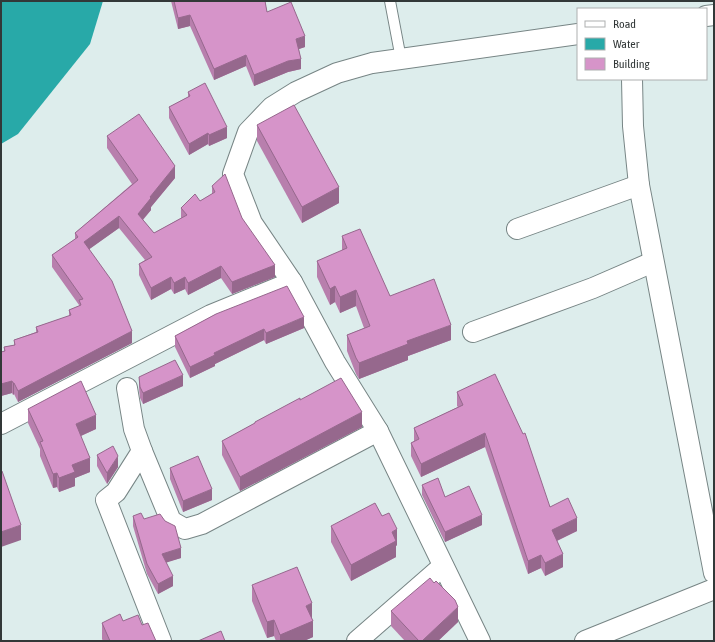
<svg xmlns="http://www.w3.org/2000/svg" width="715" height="642" viewBox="0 0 715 642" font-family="'Asap Condensed',sans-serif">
  <rect width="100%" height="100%" fill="#ddedec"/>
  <polygon fill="#28a9a8" points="1,1 103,1 90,44 18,134 1,144"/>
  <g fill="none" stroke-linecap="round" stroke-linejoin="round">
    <defs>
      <polyline id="lane" points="390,1 401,59"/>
      <g id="street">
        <polyline points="706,16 714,15"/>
        <polyline points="632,79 633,126 639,185 714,573"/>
        <polyline points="517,229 639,185"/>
        <polyline points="473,332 593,288 653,262"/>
        <polyline points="127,388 134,429 142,451 116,492 106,500 161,641"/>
        <polyline points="1,424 211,315 292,282"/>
        <polyline points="142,451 171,521 185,529 202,524 378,431"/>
        <polyline points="357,641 443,566"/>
        <polyline points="480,641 378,431 335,362 292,282 252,223 233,174 248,132 272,107 296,92 337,73 372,63 578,34"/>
        <polyline points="585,641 714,589"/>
      </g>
    </defs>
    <use href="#lane" stroke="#778585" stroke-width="12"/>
    <use href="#street" stroke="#778585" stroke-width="22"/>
    <use href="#lane" stroke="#fff" stroke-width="10"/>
    <use href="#street" stroke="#fff" stroke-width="20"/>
  </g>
  <g fill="#b87fad">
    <polygon points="171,1 265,1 267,12 305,47 299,49 301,69 288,72 254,86 246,66 214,80 190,26 178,29"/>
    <polygon points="188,92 227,138 209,146 208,144 189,155 169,118 169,107 188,97"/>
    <polygon points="257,125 339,203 302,223 257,141"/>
    <polygon points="107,136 175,178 151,207 151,210 143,220 154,233 181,218 181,208 200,201 212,194 212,186 242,218 275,277 232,294 221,278 188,295 185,289 174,294 171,289 151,300 139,275 139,264 145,260 119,228 89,249 132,343 18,402 14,394 13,395 12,393 1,396 1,352 4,351 4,347 14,345 14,340 36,332 36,327 69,316 69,310 79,306 79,305 52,267 52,255 75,239 75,233 132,184 107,148"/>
    <polygon points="342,236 390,296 451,340 408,356 408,360 359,379 356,374 347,351 347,335 364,328 356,306 340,313 335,302 330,305 317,277 317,261 342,251"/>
    <polygon points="216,314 304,328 266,344 264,340 215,364 215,366 190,378 175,347 175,336"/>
    <polygon points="139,377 183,386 143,404 140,398 139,388"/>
    <polygon points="457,392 550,507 577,531 557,541 563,567 545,576 541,568 528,574 485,447 421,477 411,456 411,443 414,441 414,428 458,407 457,406"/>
    <polygon points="300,400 362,427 240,491 222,455 222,441 255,423 255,422"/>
    <polygon points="28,409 96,429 81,436 90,472 75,478 75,486 59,492 57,487 53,488 40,456 40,449 28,423"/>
    <polygon points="97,455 118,467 107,484 97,466"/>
    <polygon points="170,468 212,500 183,512 170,479"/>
    <polygon points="422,485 445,497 482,525 445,542 422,495"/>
    <polygon points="133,516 144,519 181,558 166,562 173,586 158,594 147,574 133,526"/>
    <polygon points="331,526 397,545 396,546 396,557 351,581 331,542"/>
    <polygon points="252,585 312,619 313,637 304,641 276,641 274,636 267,638 252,601"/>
    <polygon points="391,611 458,622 438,641 405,641 391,626"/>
    <polygon points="123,621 142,625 156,641 103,641 102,639 102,623"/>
  </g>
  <g fill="#96688d">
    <polygon points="190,15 190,26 178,29 178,18"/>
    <polygon points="305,36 305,47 296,50 296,39"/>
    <polygon points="246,55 246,66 214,80 214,69"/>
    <polygon points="301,59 301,69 288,72 254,86 254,75 288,61"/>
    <polygon points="227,127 227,138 209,146 209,135"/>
    <polygon points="208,133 208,144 189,155 189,144"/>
    <polygon points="175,166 175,178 151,207 151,210 138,225 138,214 150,197"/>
    <polygon points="339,187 339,203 302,223 302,207"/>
    <polygon points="119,216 119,228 84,253 84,242"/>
    <polygon points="275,265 275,277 232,294 232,282"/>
    <polygon points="221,266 221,278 188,295 188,283"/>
    <polygon points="171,277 171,289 151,300 151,288"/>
    <polygon points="185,277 185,289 174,294 174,283"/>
    <polygon points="335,286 335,302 330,305 330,289"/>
    <polygon points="356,290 356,306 340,313 340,297"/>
    <polygon points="304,317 304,328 266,344 266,333"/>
    <polygon points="451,325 451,340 408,356 408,360 359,379 359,363 407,341"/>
    <polygon points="264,329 264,340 215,364 215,366 190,378 190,367 214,353"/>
    <polygon points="132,331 132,343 18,402 18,391"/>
    <polygon points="183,375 183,386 143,404 143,393"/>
    <polygon points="12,381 12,393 1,396 1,384"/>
    <polygon points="13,383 14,383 14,394 13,395"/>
    <polygon points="362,412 362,427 240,491 240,477"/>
    <polygon points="96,415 96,429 76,438 76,424"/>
    <polygon points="485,433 485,447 421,477 421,464"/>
    <polygon points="118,456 118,467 107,484 107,473"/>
    <polygon points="90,458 90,472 75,478 75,486 59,492 59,478 72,465"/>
    <polygon points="57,473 57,487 53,488 53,474"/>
    <polygon points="212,489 212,500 183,512 183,501"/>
    <polygon points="482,515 482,525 445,542 445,532"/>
    <polygon points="577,518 577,531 552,543 552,530"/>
    <polygon points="21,525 21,540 1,547 1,532"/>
    <polygon points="397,529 397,545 396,546 396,557 351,581 351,565 392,532"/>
    <polygon points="181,548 181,558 162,564 162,554"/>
    <polygon points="563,554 563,567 545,576 545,563"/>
    <polygon points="541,555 541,568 528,574 528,561"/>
    <polygon points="173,576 173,586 158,594 158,584"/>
    <polygon points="312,603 312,619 306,621 306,606"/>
    <polygon points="458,607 458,622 438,641 422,641"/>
    <polygon points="274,620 274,636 267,638 267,622"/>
    <polygon points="313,621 313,637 304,641 280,641 280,635"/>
  </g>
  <g fill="#d694c9" stroke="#96688d">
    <polygon points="174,1 265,1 267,12 291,2 305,36 296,39 301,59 288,61 254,75 246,55 214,69 190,15 178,18"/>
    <polygon points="205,83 227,127 209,135 208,133 189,144 169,107 190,96 188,92"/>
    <polygon points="294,105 339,187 302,207 257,125"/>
    <polygon points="139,114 175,166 150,197 151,198 138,214 154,233 187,215 181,208 195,194 200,201 215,192 212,186 225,174 242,218 275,265 232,282 221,266 188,283 185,277 174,283 171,277 151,288 139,264 152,257 119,216 84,242 112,281 132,331 18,391 14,383 13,383 12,381 1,384 1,352 5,351 4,347 15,345 14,340 38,332 36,327 71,315 69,310 81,305 79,300 83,299 52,255 78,237 75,233 138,180 107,136"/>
    <polygon points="360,229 390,296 434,279 451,325 407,341 408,344 359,363 356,358 347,335 370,326 356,290 340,297 335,286 330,289 317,261 347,248 342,236"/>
    <polygon points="287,286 304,317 266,333 264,329 214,353 215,355 190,367 175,336 216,314"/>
    <polygon points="175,360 183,375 143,393 140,387 139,377"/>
    <polygon points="495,374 523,434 525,433 550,507 568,498 577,518 552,530 563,554 545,563 541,555 528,561 485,433 421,464 411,443 419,439 414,428 463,405 457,392"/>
    <polygon points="341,378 362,412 240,477 222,441 255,423 255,422 300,398 300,400"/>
    <polygon points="81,381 96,415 76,424 90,458 72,465 75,472 59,478 57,473 53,474 40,442 43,441 28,409"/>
    <polygon points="113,446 118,456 107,473 97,455"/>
    <polygon points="198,456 212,489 183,501 170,468"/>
    <polygon points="1,471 2,471 21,525 1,532"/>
    <polygon points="438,478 445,497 469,486 482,515 445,532 422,485"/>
    <polygon points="375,503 382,516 389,513 397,529 392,532 396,541 351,565 331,526"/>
    <polygon points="141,513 144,519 160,514 165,521 175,526 181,548 162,554 173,576 158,584 147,564 133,516"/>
    <polygon points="297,567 312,603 306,606 313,621 280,635 274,620 267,622 252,585"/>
    <polygon points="430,578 434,583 436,581 455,600 458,607 422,641 419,641 391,611"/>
    <polygon points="120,614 123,621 138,615 142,625 148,623 156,641 110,641 102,623"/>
    <polygon points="221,631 225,641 198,641"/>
  </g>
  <rect width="715" height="642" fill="none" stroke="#323838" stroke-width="4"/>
  <rect x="577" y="8" width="130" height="72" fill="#ffffff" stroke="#adafaf"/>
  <rect x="585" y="21" width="20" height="6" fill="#ffffff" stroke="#adafaf"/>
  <text x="613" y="28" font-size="12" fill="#323838">Road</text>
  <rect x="585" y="38" width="20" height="12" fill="#28a9a8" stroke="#adafaf"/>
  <text x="613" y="48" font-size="12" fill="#323838">Water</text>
  <rect x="585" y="58" width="20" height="12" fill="#d694c9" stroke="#adafaf"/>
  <text x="613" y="68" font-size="12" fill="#323838">Building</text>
</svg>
